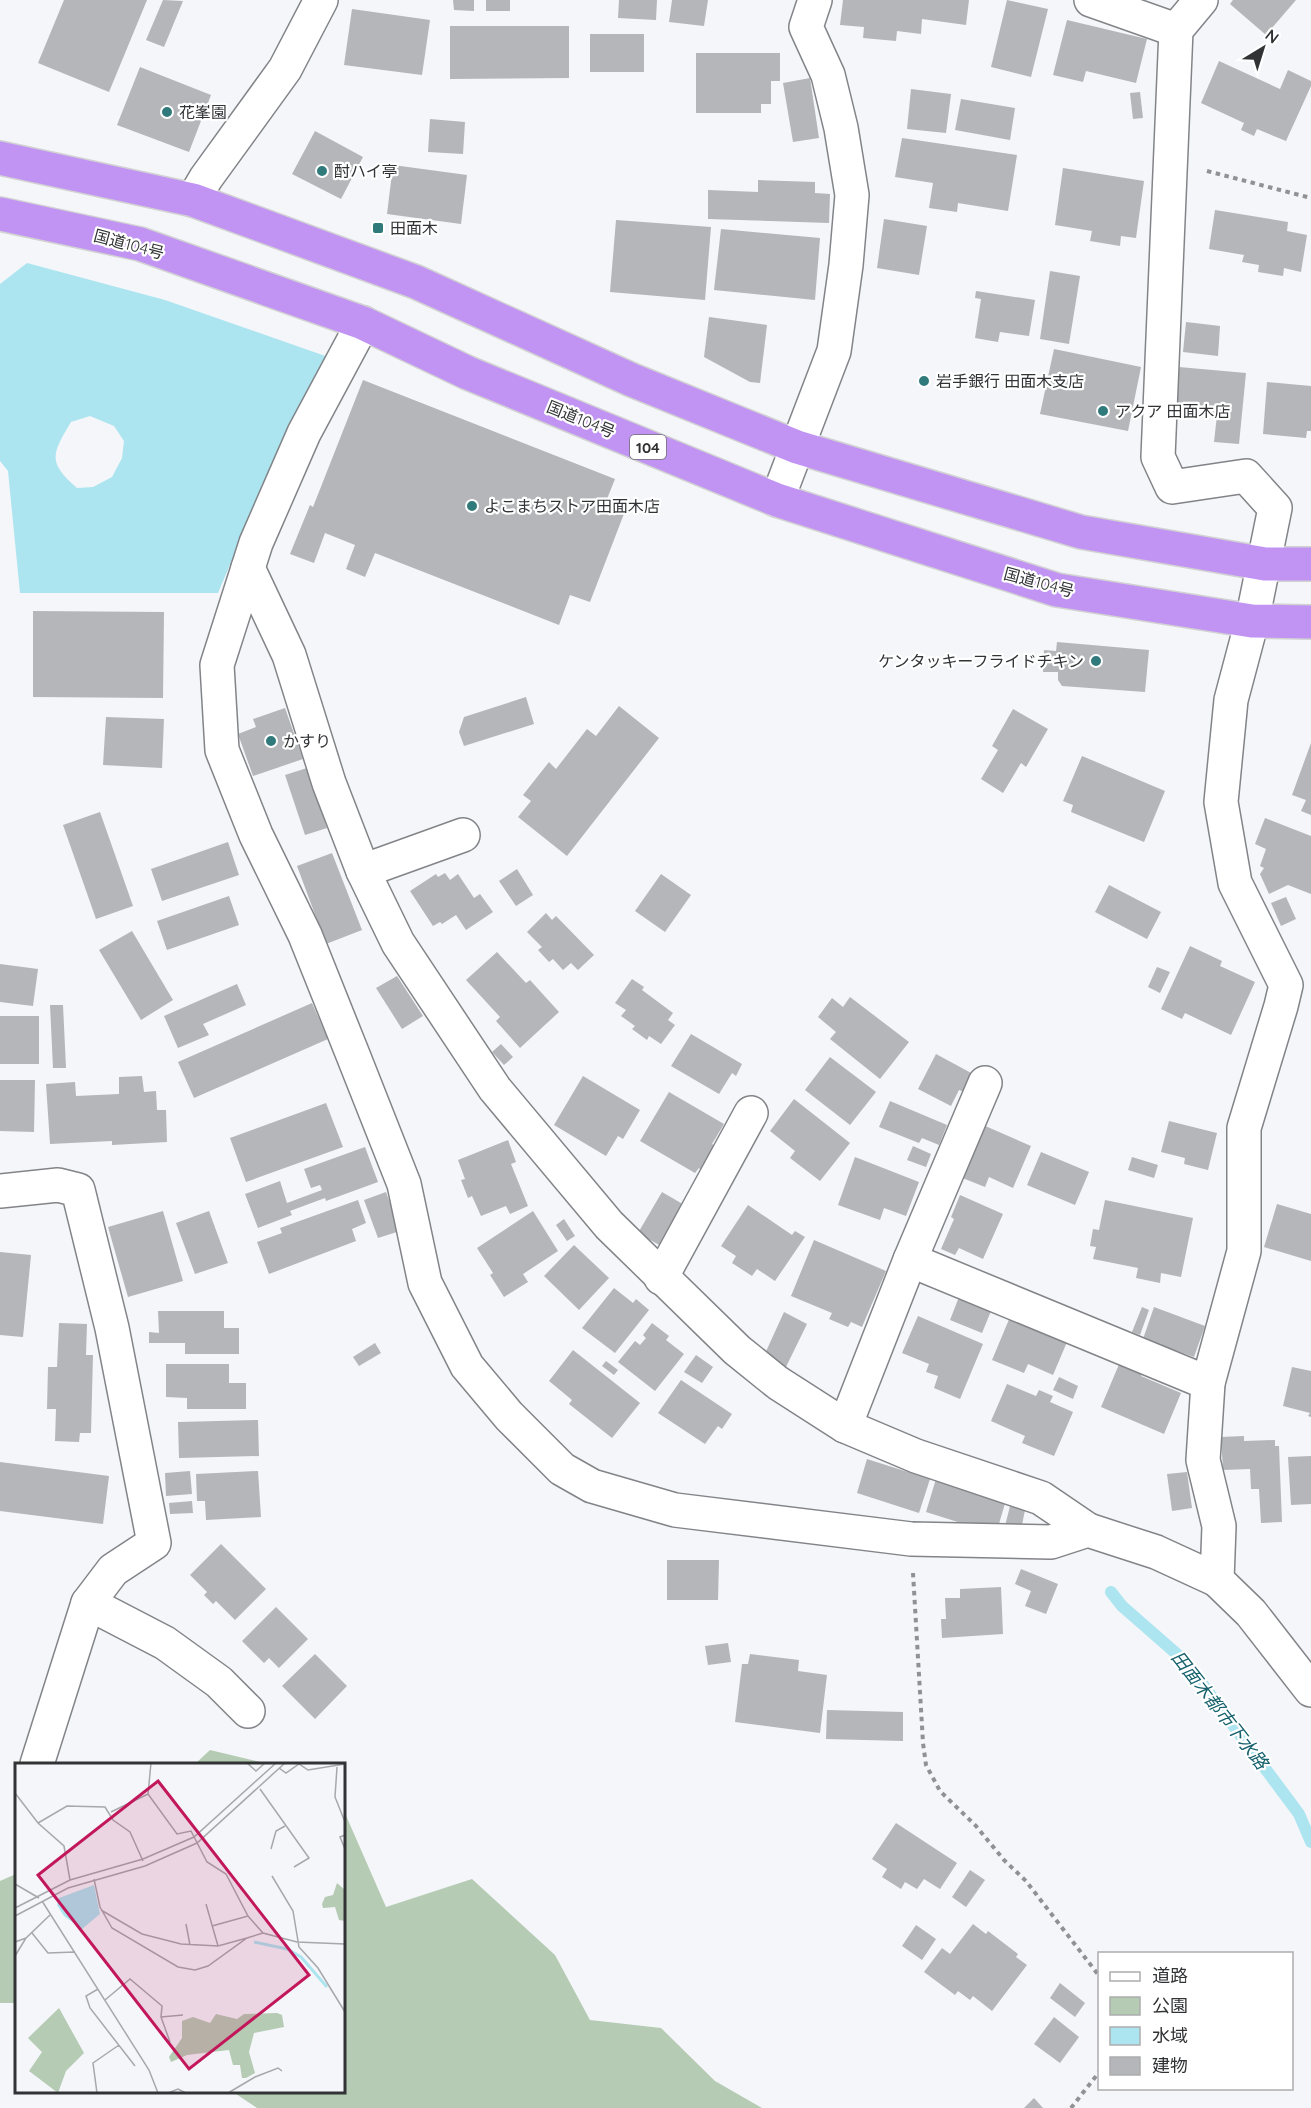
<svg xmlns="http://www.w3.org/2000/svg" width="1311" height="2108" viewBox="0 0 1311 2108" font-family="Quicksand,'Noto Sans JP',sans-serif">
  <rect width="100%" height="100%" fill="#f4f6fa"/>
  <g fill="#b5cbb3">
    <polygon points="210,1750 269,1764 195,1764"/>
    <polygon points="344,1811 386,1907 472,1879 555,1955 590,2020 661,2028 715,2081 762,2108 257,2108 233,2092 344,2092"/>
    <polygon points="16,1874 16,2003 0,2003 0,1881"/>
  </g>
  <path fill="#ace5ef" fill-rule="evenodd" d="M27 263 165 300 331 358 265 482 218 593H20L8 471 0 461V284ZM90 416 114 426 124 441 122 458 112 477 93 487 77 488C47 462 52 454 71 422Z"/>
  <g fill="none" stroke-linecap="round" stroke-linejoin="round">
    <polyline stroke="#ace5ef" stroke-width="12" points="1111,1592 1122,1606 1186,1662 1299,1814 1311,1842"/>
  </g>
  <g fill="#b4b6b9">
    <polygon points="64,0 147,0 109,92 38,63"/>
    <polygon points="163,0 183,1 164,47 146,40"/>
    <polygon points="453,0 474,0 474,11 454,10"/>
    <rect x="486" y="0" width="24" height="11"/>
    <polygon points="619,0 657,0 656,20 618,18"/>
    <polygon points="672,0 708,0 704,26 669,22"/>
    <polygon points="843,0 969,0 966,25 922,19 921,34 897,31 896,41 863,38 864,27 840,25"/>
    <polygon points="1007,0 1048,9 1031,77 991,67"/>
    <polygon points="1233,0 1296,0 1266,35 1230,4"/>
    <polygon points="352,9 430,20 422,75 344,65"/>
    <polygon points="1067,20 1147,39 1136,83 1086,71 1083,82 1053,75"/>
    <polygon points="450,26 569,26 569,78 450,79"/>
    <rect x="590" y="34" width="54" height="38"/>
    <polygon points="696,53 780,53 780,81 771,81 771,104 761,104 761,113 696,113"/>
    <polygon points="1219,61 1280,89 1288,70 1311,81 1311,86 1286,141 1257,129 1254,136 1241,130 1244,123 1201,103"/>
    <polygon points="140,67 211,95 189,152 117,125"/>
    <polygon points="810,78 819,138 793,142 783,83"/>
    <polygon points="911,89 951,94 946,133 907,129"/>
    <polygon points="1140,92 1143,118 1133,119 1130,93"/>
    <polygon points="961,99 1015,108 1010,140 955,130"/>
    <polygon points="430,119 465,122 463,154 428,152"/>
    <polygon points="315,131 363,157 341,199 292,174"/>
    <polygon points="902,138 1017,155 1008,211 958,203 957,212 929,208 933,183 895,177"/>
    <polygon points="393,165 467,175 461,224 387,214"/>
    <polygon points="1063,168 1144,181 1136,238 1121,236 1120,246 1090,241 1092,231 1055,225"/>
    <polygon points="758,180 815,182 815,193 830,194 829,223 708,219 708,190 758,192"/>
    <polygon points="1215,210 1288,222 1287,231 1307,235 1301,272 1284,268 1283,276 1258,272 1259,265 1242,262 1244,255 1209,249"/>
    <polygon points="884,219 927,226 919,275 877,268"/>
    <polygon points="616,220 711,227 705,300 610,292"/>
    <polygon points="721,229 820,238 815,300 714,290"/>
    <polygon points="1050,271 1080,276 1069,344 1040,339"/>
    <polygon points="976,291 1035,300 1029,336 1000,332 998,342 975,338 981,299 975,298"/>
    <polygon points="709,317 767,325 760,383 750,382 704,357"/>
    <polygon points="1186,322 1220,326 1218,356 1183,352"/>
    <polygon points="1054,349 1141,367 1128,431 1040,414"/>
    <polygon points="1179,367 1246,373 1239,444 1214,442 1217,415 1205,414 1206,408 1175,405"/>
    <polygon points="363,380 615,479 607,499 627,506 590,602 570,595 559,625 375,553 365,577 346,569 355,545 325,533 314,563 290,554 310,505 313,507"/>
    <polygon points="1267,382 1311,386 1311,431 1307,431 1306,438 1263,434"/>
    <polygon points="33,611 164,612 163,698 33,697"/>
    <polygon points="1057,642 1149,650 1145,692 1062,686 1058,680 1058,672 1043,672 1044,650 1056,651"/>
    <polygon points="526,697 534,724 464,746 459,732 464,717"/>
    <polygon points="619,706 659,738 567,856 518,817 531,801 523,795 549,762 556,769 587,729 596,736"/>
    <polygon points="285,708 303,759 253,776 238,734 256,727 253,719"/>
    <polygon points="1013,709 1048,729 1026,767 1021,763 1003,793 981,779 998,750 992,746"/>
    <polygon points="106,717 164,719 162,768 103,765"/>
    <polygon points="1311,743 1311,815 1301,811 1306,800 1292,795"/>
    <polygon points="1082,756 1165,791 1144,842 1071,812 1073,805 1063,801"/>
    <polygon points="307,768 327,828 305,835 285,775"/>
    <polygon points="100,812 133,906 96,919 63,825"/>
    <polygon points="1265,818 1311,836 1311,894 1288,885 1269,894 1260,874 1264,868 1260,866 1266,849 1255,844"/>
    <polygon points="228,842 239,875 162,901 151,869"/>
    <polygon points="332,853 362,930 326,944 297,866"/>
    <polygon points="517,869 533,895 516,906 499,881"/>
    <polygon points="445,873 450,880 458,874 474,898 480,894 493,912 466,930 456,915 442,924 440,922 433,926 410,891 436,874 438,877"/>
    <polygon points="661,874 691,895 665,932 635,911"/>
    <polygon points="1109,885 1161,912 1147,939 1095,912"/>
    <polygon points="229,896 239,925 167,950 157,921"/>
    <polygon points="1286,897 1296,919 1281,926 1271,903"/>
    <polygon points="546,913 552,920 556,916 594,955 578,970 571,963 563,970 553,959 549,962 538,950 542,947 527,932"/>
    <polygon points="132,931 173,1000 141,1020 99,950"/>
    <polygon points="1190,946 1222,961 1220,966 1255,982 1231,1035 1185,1013 1182,1019 1161,1009"/>
    <polygon points="497,952 526,983 530,980 559,1012 520,1048 496,1021 500,1017 466,980"/>
    <polygon points="0,964 38,969 33,1006 0,1002"/>
    <polygon points="1157,967 1170,972 1160,993 1148,987"/>
    <polygon points="397,976 423,1016 402,1029 376,988"/>
    <polygon points="632,979 644,987 642,990 673,1013 668,1020 675,1025 661,1044 649,1036 647,1040 632,1029 635,1026 621,1016 626,1010 615,1003"/>
    <polygon points="237,984 246,1005 203,1024 209,1035 178,1048 164,1016"/>
    <polygon points="850,997 909,1042 880,1079 830,1039 836,1032 818,1017 832,998 843,1007"/>
    <polygon points="312,1003 328,1039 194,1098 178,1062"/>
    <polygon points="50,1005 63,1005 66,1068 53,1068"/>
    <rect x="0" y="1016" width="39" height="48"/>
    <polygon points="691,1034 742,1064 736,1076 732,1073 719,1094 671,1066"/>
    <polygon points="501,1044 513,1057 504,1065 492,1052"/>
    <polygon points="936,1054 973,1074 964,1092 959,1090 951,1106 918,1089"/>
    <polygon points="830,1057 876,1092 850,1125 805,1090"/>
    <polygon points="142,1076 144,1092 156,1091 157,1110 166,1110 167,1142 112,1145 112,1141 50,1144 46,1084 75,1082 76,1096 119,1094 119,1077"/>
    <polygon points="583,1076 640,1110 623,1139 618,1136 606,1156 554,1125"/>
    <polygon points="0,1080 35,1080 34,1132 0,1131"/>
    <polygon points="669,1092 724,1124 712,1144 717,1147 702,1171 699,1168 695,1173 640,1141"/>
    <polygon points="794,1099 850,1143 820,1181 790,1158 795,1151 770,1131"/>
    <polygon points="890,1101 947,1125 939,1145 922,1138 919,1143 879,1127"/>
    <polygon points="326,1103 343,1147 246,1182 230,1138"/>
    <polygon points="1169,1121 1217,1133 1208,1170 1184,1164 1185,1158 1161,1152"/>
    <polygon points="983,1125 1031,1146 1013,1188 989,1177 985,1187 960,1177"/>
    <polygon points="508,1140 516,1162 511,1164 528,1206 510,1214 506,1206 481,1216 472,1196 468,1198 461,1180 465,1179 458,1160"/>
    <polygon points="913,1146 931,1154 926,1167 907,1160"/>
    <polygon points="365,1147 378,1182 326,1201 325,1198 290,1211 292,1215 258,1228 245,1194 280,1181 287,1203 322,1190 320,1185 311,1188 304,1169"/>
    <polygon points="1041,1152 1089,1172 1075,1205 1027,1185"/>
    <polygon points="855,1157 919,1182 906,1216 884,1208 880,1220 838,1205"/>
    <polygon points="1132,1157 1158,1165 1154,1178 1128,1170"/>
    <polygon points="386,1192 400,1231 378,1238 364,1200"/>
    <polygon points="662,1192 686,1206 661,1246 638,1233"/>
    <polygon points="960,1195 1003,1214 983,1259 959,1248 955,1255 941,1249 954,1219 951,1217"/>
    <polygon points="358,1200 366,1223 352,1229 356,1241 269,1274 257,1242 282,1233 280,1228"/>
    <polygon points="1105,1200 1193,1218 1181,1277 1161,1273 1160,1283 1136,1278 1138,1268 1093,1259 1096,1247 1090,1246 1093,1229 1099,1230"/>
    <polygon points="1277,1204 1311,1214 1311,1261 1264,1247"/>
    <polygon points="748,1205 792,1235 795,1231 805,1237 775,1281 757,1269 752,1276 732,1263 736,1256 721,1246"/>
    <polygon points="163,1211 183,1281 128,1297 108,1227"/>
    <polygon points="209,1211 228,1263 195,1274 176,1223"/>
    <polygon points="533,1211 558,1251 523,1274 528,1282 504,1297 490,1275 493,1273 477,1248"/>
    <polygon points="564,1219 575,1236 567,1241 556,1225"/>
    <polygon points="814,1240 886,1271 862,1327 851,1322 848,1327 829,1319 832,1313 791,1296"/>
    <polygon points="574,1245 609,1278 579,1310 544,1276"/>
    <polygon points="0,1252 31,1255 23,1337 0,1335"/>
    <polygon points="614,1288 633,1303 636,1299 649,1310 615,1353 582,1328"/>
    <polygon points="959,1297 991,1311 982,1333 950,1320"/>
    <polygon points="1142,1307 1149,1310 1140,1335 1132,1332"/>
    <polygon points="1154,1307 1205,1326 1194,1357 1143,1339"/>
    <polygon points="158,1311 224,1311 224,1328 239,1328 239,1354 185,1354 185,1343 149,1343 149,1332 159,1333"/>
    <polygon points="784,1312 807,1324 785,1369 763,1358"/>
    <polygon points="918,1316 983,1344 960,1399 934,1388 938,1376 926,1372 929,1364 902,1353"/>
    <polygon points="1010,1317 1067,1342 1053,1375 1028,1364 1024,1373 992,1360"/>
    <polygon points="59,1323 87,1324 86,1355 93,1355 91,1433 80,1433 79,1442 55,1441 56,1409 47,1409 48,1367 57,1367"/>
    <polygon points="652,1323 669,1336 666,1340 684,1354 655,1391 618,1362 635,1341 640,1345 646,1338 643,1335"/>
    <polygon points="375,1343 381,1353 359,1366 353,1357"/>
    <polygon points="573,1350 640,1403 612,1438 569,1404 572,1400 549,1381"/>
    <polygon points="696,1355 713,1367 702,1383 684,1372"/>
    <polygon points="606,1361 618,1370 614,1375 602,1366"/>
    <polygon points="1120,1362 1143,1372 1141,1376 1181,1393 1164,1434 1101,1407"/>
    <polygon points="166,1364 229,1364 229,1383 246,1383 246,1409 187,1409 187,1398 166,1397"/>
    <polygon points="1292,1367 1311,1371 1311,1417 1308,1416 1310,1413 1283,1406"/>
    <polygon points="1059,1377 1078,1386 1073,1399 1053,1390"/>
    <polygon points="681,1380 732,1414 722,1429 718,1426 705,1444 658,1413"/>
    <polygon points="1007,1384 1036,1396 1039,1390 1053,1396 1050,1402 1073,1412 1054,1456 1022,1443 1025,1436 991,1421"/>
    <polygon points="258,1420 259,1456 179,1458 178,1422"/>
    <polygon points="1244,1436 1244,1441 1275,1440 1275,1446 1279,1446 1282,1522 1261,1523 1259,1489 1251,1489 1250,1469 1223,1470 1221,1437"/>
    <polygon points="1311,1456 1311,1504 1291,1505 1288,1457"/>
    <polygon points="867,1459 930,1479 919,1513 857,1493"/>
    <polygon points="0,1462 109,1476 103,1524 0,1511"/>
    <polygon points="190,1471 192,1494 166,1496 165,1473"/>
    <polygon points="258,1471 261,1517 206,1520 205,1501 197,1501 196,1474"/>
    <polygon points="1187,1472 1192,1508 1172,1511 1167,1474"/>
    <polygon points="936,1479 1006,1500 996,1534 926,1512"/>
    <polygon points="192,1501 193,1513 170,1514 169,1503"/>
    <polygon points="1010,1506 1025,1510 1021,1530 1005,1526"/>
    <polygon points="221,1544 266,1589 235,1620 216,1601 213,1604 204,1595 207,1592 190,1575"/>
    <polygon points="667,1560 719,1560 718,1600 667,1600"/>
    <polygon points="1021,1569 1058,1584 1046,1614 1025,1606 1031,1591 1015,1584"/>
    <polygon points="1001,1587 1003,1634 942,1638 941,1619 946,1619 945,1598 960,1598 960,1589"/>
    <polygon points="276,1607 308,1639 279,1668 269,1658 264,1663 242,1641"/>
    <polygon points="728,1643 731,1662 708,1665 705,1646"/>
    <polygon points="315,1654 347,1686 315,1719 282,1686"/>
    <polygon points="750,1654 799,1660 798,1671 827,1675 820,1733 735,1722 742,1664 748,1664"/>
    <polygon points="827,1710 903,1712 903,1741 826,1739"/>
    <polygon points="896,1823 957,1863 940,1889 924,1879 917,1889 905,1882 901,1889 882,1877 887,1869 872,1859"/>
    <polygon points="970,1870 985,1880 966,1907 952,1897"/>
    <polygon points="973,1924 986,1934 988,1931 1018,1954 1016,1957 1027,1965 992,2011 973,1996 970,2000 958,1991 955,1995 924,1972 942,1948 950,1954"/>
    <polygon points="916,1925 936,1939 922,1960 902,1946"/>
    <polygon points="1060,1983 1085,2003 1075,2017 1050,1998"/>
    <polygon points="1054,2017 1079,2037 1060,2063 1034,2044"/>
    <polygon points="1034,2098 1043,2108 1024,2108"/>
  </g>
  <g fill="none" stroke-linecap="round" stroke-linejoin="round">
    <defs>
      <g id="minor">
        <polyline points="1091,0 1176,30"/>
        <polyline points="1201,0 1176,30 1158,457 1172,487 1246,476 1275,508 1252,621 1231,700 1221,802 1235,883 1286,985 1281,1006 1244,1128 1244,1251 1208,1383 1203,1460 1219,1526 1217,1580 1251,1613 1311,1690"/>
        <polyline points="193,200 206,178 285,69 321,0"/>
        <polyline points="363,323 304,433 256,543 217,665 222,750 256,835 305,935 353,1055 404,1184 425,1283 467,1366 509,1416 562,1469 592,1486 675,1510 911,1539 1051,1542 1088,1530 1156,1552 1217,1580"/>
        <polyline points="777,500 834,351 846,265 852,195 841,128 828,75 806,27 815,0"/>
        <polyline points="248,568 289,655 329,783 363,871 398,943 495,1089 609,1225 737,1350 778,1383 845,1426 916,1456 1041,1498 1088,1530"/>
        <polyline points="363,871 463,835"/>
        <polyline points="0,1191 58,1185 78,1190 112,1328 154,1543 113,1570 88,1603 37,1764"/>
        <polyline points="910,1260 1208,1383"/>
        <polyline points="661,1278 751,1113"/>
        <polyline points="845,1426 910,1260 985,1083"/>
        <polyline points="88,1603 165,1643 219,1682 248,1711"/>
      </g>
      <g id="highway">
        <polyline points="0,158 193,200 416,282 632,380 797,447 1081,532 1265,564 1311,564"/>
        <polyline points="0,214 140,244 363,323 468,373 777,500 1057,590 1252,621 1311,622"/>
      </g>
    </defs>
    <use href="#minor" stroke="#828488" stroke-width="36"/>
    <use href="#highway" stroke="#d2d2d3" stroke-width="36"/>
    <g stroke="#8f9193" stroke-width="4" stroke-dasharray="4.5 4.5" stroke-linecap="butt">
      <polyline points="1207,171 1311,198"/>
      <polyline points="913,1573 923,1743 926,1765 940,1791 976,1826 1004,1860 1026,1881 1100,1977"/>
      <polyline points="1071,2108 1100,2071"/>
    </g>
    <use href="#minor" stroke="#fff" stroke-width="33"/>
    <use href="#highway" stroke="#c194f3" stroke-width="33"/>
  </g>
  <g fill="#317a7c" stroke="#fff" stroke-width="2">
    <circle cx="167" cy="112" r="6"/>
    <circle cx="322" cy="171" r="6"/>
    <rect x="372" y="222" width="12" height="12" rx="3"/>
    <circle cx="924" cy="381" r="6"/>
    <circle cx="1103" cy="411" r="6"/>
    <circle cx="472" cy="506" r="6"/>
    <circle cx="1096" cy="661" r="6"/>
    <circle cx="271" cy="741" r="6"/>
  </g>
  <g text-anchor="middle" dominant-baseline="central" stroke-width="4.5" stroke-linejoin="round" paint-order="stroke">
    <rect fill="#fff" stroke="#707072" stroke-width="1.5" x="630" y="435" width="36" height="24" rx="4.5"/>
    <g font-size="15" font-weight="bold" fill="#323335">
      <text x="648" y="447">104</text>
    </g>
    <g font-size="16" fill="#323335" stroke="#fff" text-anchor="start">
      <text x="179" y="112">花峯園</text>
      <text x="334" y="171">酎ハイ亭</text>
      <text x="390" y="228">田面木</text>
      <text x="936" y="381">岩手銀行 田面木支店</text>
      <text x="1115" y="411">アクア 田面木店</text>
      <text x="484" y="506">よこまちストア田面木店</text>
      <text x="1084" y="661" text-anchor="end">ケンタッキーフライドチキン</text>
      <text x="283" y="741">かすり</text>
    </g>
    <g font-size="16" fill="#323335" stroke="#fff">
      <text transform="translate(129 244) rotate(15)">国道104号</text>
      <text transform="translate(581 419) rotate(22)">国道104号</text>
      <text transform="translate(1039 582) rotate(15)">国道104号</text>
    </g>
    <g font-size="18" font-style="italic" fill="#15616c" stroke="#fff">
      <text transform="translate(1220 1710) rotate(52)">田面木都市下水路</text>
    </g>
  </g>
  <g transform="translate(15 1763)">
    <rect width="330" height="330" fill="#f4f6fa"/>
    <path d="M322 120 330 127V158L324 157 320 144 308 145 307 141 310 134 318 132ZM44 245 69 290 51 308 43 330 14 308 27 289 13 275ZM262 250 267 252 269 264 239 270 234 289 240 310 231 315H227L225 302H218L214 287 172 292 156 299 154 294 167 275V258L178 254 195 260 201 251 222 256 229 251Z" fill="#b5cbb3"/>
    <path d="M79 122 85 151 67 166 49 153 42 142 44 135Z" fill="#ace5ef"/>
    <path fill="none" stroke="#ace5ef" stroke-width="3" d="M239 179 272 186 286 194 312 224"/>
    <path fill="none" stroke="#a6a8ab" stroke-width="1.5" d="M136 0 133 31 162 71 176 68 192 99 211 111 233 153 248 170 282 179 330 181M232 0 241 8 250 0M322 4 320 34 330 59M264 5 271 10 284 1 293 7 330 1M245 26 294 95 279 104M0 30 23 60 49 83 55 117M96 49 133 31M23 60 52 43 90 44 98 57 115 69 128 98M256 86 261 68 270 63M330 86 325 74 330 72M257 113 278 148 284 184 303 205 330 249M79 116 85 144 97 165 163 204 180 207 193 203 232 175 248 170M0 121 24 135M27 138 134 307 143 330M191 141 203 183M0 145 55 117 128 96 179 74 261 0M86 147 127 171 166 181 203 183 232 175M0 153 53 125 130 103 182 80 270 0M171 161 175 182M197 163 233 153M17 170 33 190 60 189M0 179 11 175 36 151M0 193 11 175M83 226 71 233 75 245 120 303M90 237 115 216 147 243 146 254 155 279M146 254 168 252M82 330 78 300 104 282M153 330 163 326 171 330M213 330 240 314 263 305 267 308"/>
    <path fill="#c2185b" fill-opacity="0.15" stroke="#c2185b" stroke-width="3" d="M143 18 294 212 174 306 23 112Z"/>
    <rect width="330" height="330" fill="none" stroke="#323335" stroke-width="3"/>
  </g>
  <rect x="1098" y="1952" width="195" height="138" fill="#ffffff" stroke="#adadae" stroke-width="1.5"/>
  <rect x="1110" y="1972" width="30" height="9" fill="#ffffff" stroke="#adadae" stroke-width="1.5"/>
  <text x="1152" y="1982" font-size="18" fill="#323335">道路</text>
  <rect x="1110" y="1997" width="30" height="18" fill="#b5cbb3" stroke="#adadae" stroke-width="1.5"/>
  <text x="1152" y="2012" font-size="18" fill="#323335">公園</text>
  <rect x="1110" y="2027" width="30" height="18" fill="#ace5ef" stroke="#adadae" stroke-width="1.5"/>
  <text x="1152" y="2042" font-size="18" fill="#323335">水域</text>
  <rect x="1110" y="2057" width="30" height="18" fill="#b4b6b9" stroke="#adadae" stroke-width="1.5"/>
  <text x="1152" y="2072" font-size="18" fill="#323335">建物</text>
  <g transform="translate(1263 48) rotate(38)" stroke="#ffffff" stroke-width="4.5" paint-order="stroke">
  <path d="M0-4.5L10 22L0 15L-10 22Z" fill="#323335"/>
  <text y="-9" font-size="16" font-weight="bold" text-anchor="middle" fill="#323335">N</text>
  </g>
</svg>
